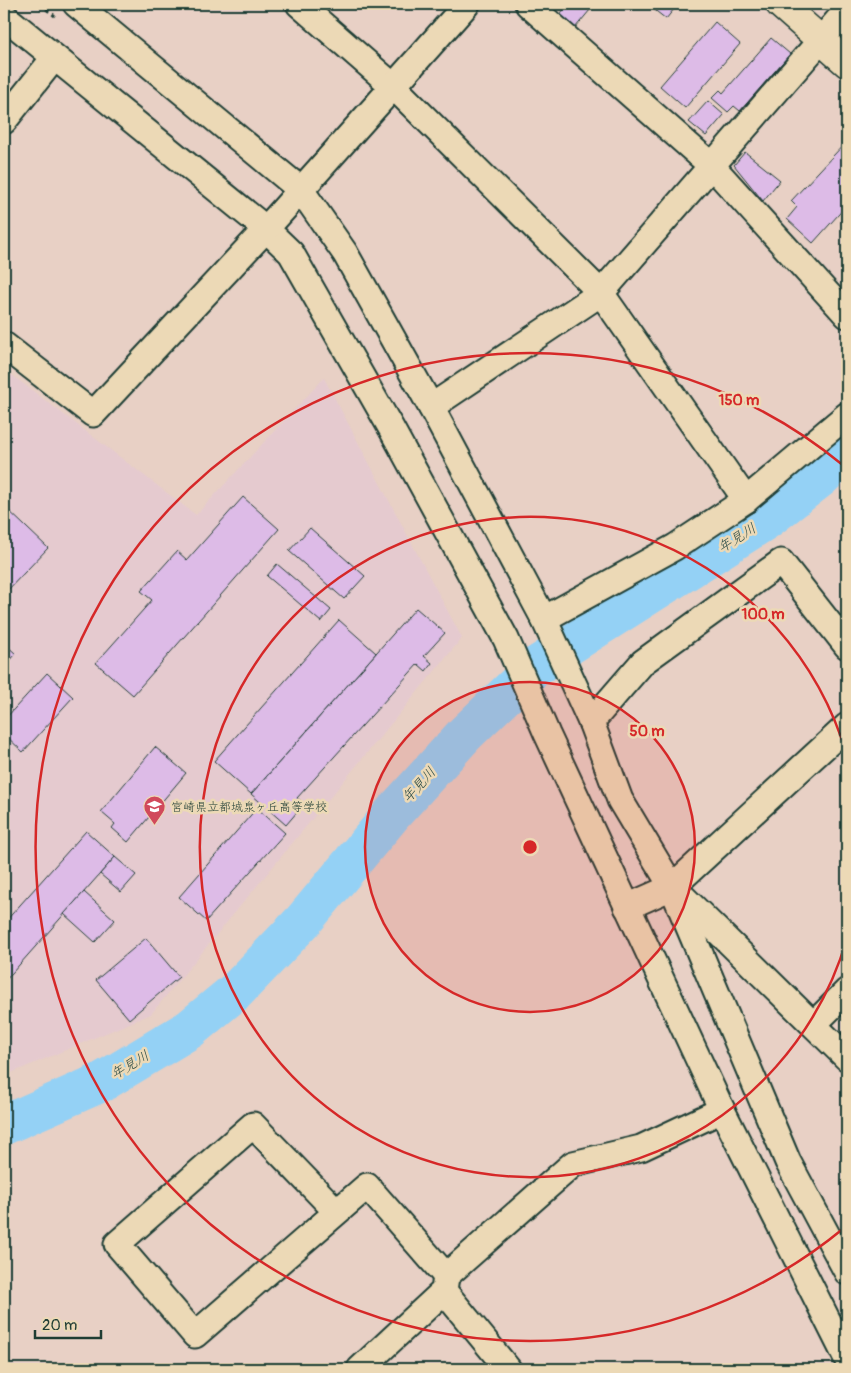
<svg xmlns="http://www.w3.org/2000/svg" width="851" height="1373" viewBox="0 0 851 1373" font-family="Pangolin,'Klee One',sans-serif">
  <rect width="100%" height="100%" fill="#e8d0c5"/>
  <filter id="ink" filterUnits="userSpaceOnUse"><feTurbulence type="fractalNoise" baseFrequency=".02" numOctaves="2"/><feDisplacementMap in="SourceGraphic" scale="10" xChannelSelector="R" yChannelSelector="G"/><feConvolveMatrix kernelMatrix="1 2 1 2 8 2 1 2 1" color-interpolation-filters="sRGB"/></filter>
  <g filter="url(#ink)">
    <polygon fill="#e5cacf" points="4,369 196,515 324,378 462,638 151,1014 4,1076"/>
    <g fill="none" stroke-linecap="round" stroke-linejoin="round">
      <polyline stroke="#94d1f5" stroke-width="40" points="4,1125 102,1082 190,1029 236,991 303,921 394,812 465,734 535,667 766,520 820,478 847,452"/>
    </g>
    <g fill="#ddbbe7" stroke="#1f3d34">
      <polygon points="569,4 595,4 575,28 559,15"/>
      <polygon points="647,4 678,4 666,19"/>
      <polygon points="715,22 740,44 685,108 660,86"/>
      <polygon points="771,38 790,54 740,111 734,106 728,112 712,98 720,90 723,93"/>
      <polygon points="708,101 724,115 706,136 689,122"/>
      <polygon points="847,141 847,205 813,243 787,219 797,207 791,201"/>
      <polygon points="745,152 780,180 763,201 734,165"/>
      <polygon points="243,497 279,529 133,695 96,663 152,600 141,591 177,551 187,560"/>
      <polygon points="4,506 48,548 4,594"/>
      <polygon points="310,528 365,576 344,599 289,551"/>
      <polygon points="277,564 331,610 321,622 267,576"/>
      <polygon points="416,608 445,633 424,656 432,663 426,671 418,664 297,798 304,804 286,825 251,794"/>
      <polygon points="339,620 376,653 251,794 214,761"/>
      <polygon points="4,643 16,654 4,667"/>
      <polygon points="47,673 73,697 23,752 4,734 4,720"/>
      <polygon points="155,747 186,773 128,842 112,828 115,824 101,812"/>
      <polygon points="257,808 285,833 206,921 179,897"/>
      <polygon points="86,831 115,857 4,982 4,923"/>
      <polygon points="115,857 136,875 121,892 100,874"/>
      <polygon points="84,892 115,920 95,942 64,914"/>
      <polygon points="146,938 179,977 129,1019 96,980"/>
    </g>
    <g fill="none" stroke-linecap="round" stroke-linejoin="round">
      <defs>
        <g id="street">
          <polyline points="76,4 301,190 345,253 431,407 544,619 591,722 620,800 672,887 788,1162 847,1272"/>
          <polyline points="299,4 393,86 601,293 746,500"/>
          <polyline points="528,4 712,166 847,315"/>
          <polyline points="4,16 266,229 291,253 391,428 506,639 547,734 722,1110 847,1359"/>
          <polyline points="4,121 54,58"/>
          <polyline points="4,345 93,414 266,229 467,4"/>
          <polyline points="431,407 601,293 847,10"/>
          <polyline points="544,619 675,547 746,500 847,415"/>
          <polyline points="591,722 643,662 781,562 847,646"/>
          <polyline points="680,894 847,1058"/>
          <polyline points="627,907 672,887 847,726"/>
          <polyline points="814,1024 847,991"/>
          <polyline points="337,1212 253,1125 117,1244 195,1335 367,1186 446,1276"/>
          <polyline points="444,1291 508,1369"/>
          <polyline points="360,1369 444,1291 446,1276 573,1164 641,1148 722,1110"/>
        </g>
        <polyline id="secondary" points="780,4 847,63"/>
      </defs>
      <use href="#street" stroke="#1f3d34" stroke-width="29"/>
      <use href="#secondary" stroke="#1f3d34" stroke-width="31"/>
      <polyline stroke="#1f3d34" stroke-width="3" stroke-dasharray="4 4" stroke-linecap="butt" points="40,4 55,16"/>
      <use href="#street" stroke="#ecd9b6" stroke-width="25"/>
      <use href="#secondary" stroke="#ecd9b6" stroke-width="28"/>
    </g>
  </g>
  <circle cx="530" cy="847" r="165" fill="#d62828" fill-opacity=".12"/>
  <g fill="none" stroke="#d62828" stroke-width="2.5">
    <circle cx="530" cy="847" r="165"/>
    <path d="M847 938A330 330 0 1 1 847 756"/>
    <path d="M844 1228A494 494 0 1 1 844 466"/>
  </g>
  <defs>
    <symbol id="school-pin" viewBox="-11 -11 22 30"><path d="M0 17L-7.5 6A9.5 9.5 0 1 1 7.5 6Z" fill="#d1495b" stroke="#ecd9b6"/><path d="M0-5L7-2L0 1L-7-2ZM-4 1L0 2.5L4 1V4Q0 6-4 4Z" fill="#fff"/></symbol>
  </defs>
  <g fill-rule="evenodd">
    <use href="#school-pin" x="142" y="794" width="25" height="34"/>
  </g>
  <g text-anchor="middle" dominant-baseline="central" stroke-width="5" stroke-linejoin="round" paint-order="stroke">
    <g font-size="12" fill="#1f3d34" stroke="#ecd9b6" text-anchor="start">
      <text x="171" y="807">宮崎県立都城泉ヶ丘高等学校</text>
    </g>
    <g font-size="14" font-style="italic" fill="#2b4c47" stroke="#ecd9b6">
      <text transform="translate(737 538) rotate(-32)">年見川</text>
      <text transform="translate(419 785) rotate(-48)">年見川</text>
      <text transform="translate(130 1065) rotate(-31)">年見川</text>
    </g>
  </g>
  <circle cx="530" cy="847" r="8" fill="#d62828" stroke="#ecd9b6" stroke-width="2.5"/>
  <g font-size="15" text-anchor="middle" font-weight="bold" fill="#d62828" stroke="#ecd9b6" stroke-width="5" stroke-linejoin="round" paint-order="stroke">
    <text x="739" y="405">150 m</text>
    <text x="763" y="619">100 m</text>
    <text x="647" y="736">50 m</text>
  </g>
  <rect width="851" height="1373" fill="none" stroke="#ecd9b6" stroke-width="20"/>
  <rect x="10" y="10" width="831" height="1353" fill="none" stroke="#1f3d34" stroke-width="2" filter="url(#ink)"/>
  <path d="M35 1330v8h66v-8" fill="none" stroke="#1f3d34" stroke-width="2.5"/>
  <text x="42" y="1330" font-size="15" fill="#1f3d34" stroke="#ecd9b6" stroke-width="4" paint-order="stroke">20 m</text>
</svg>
